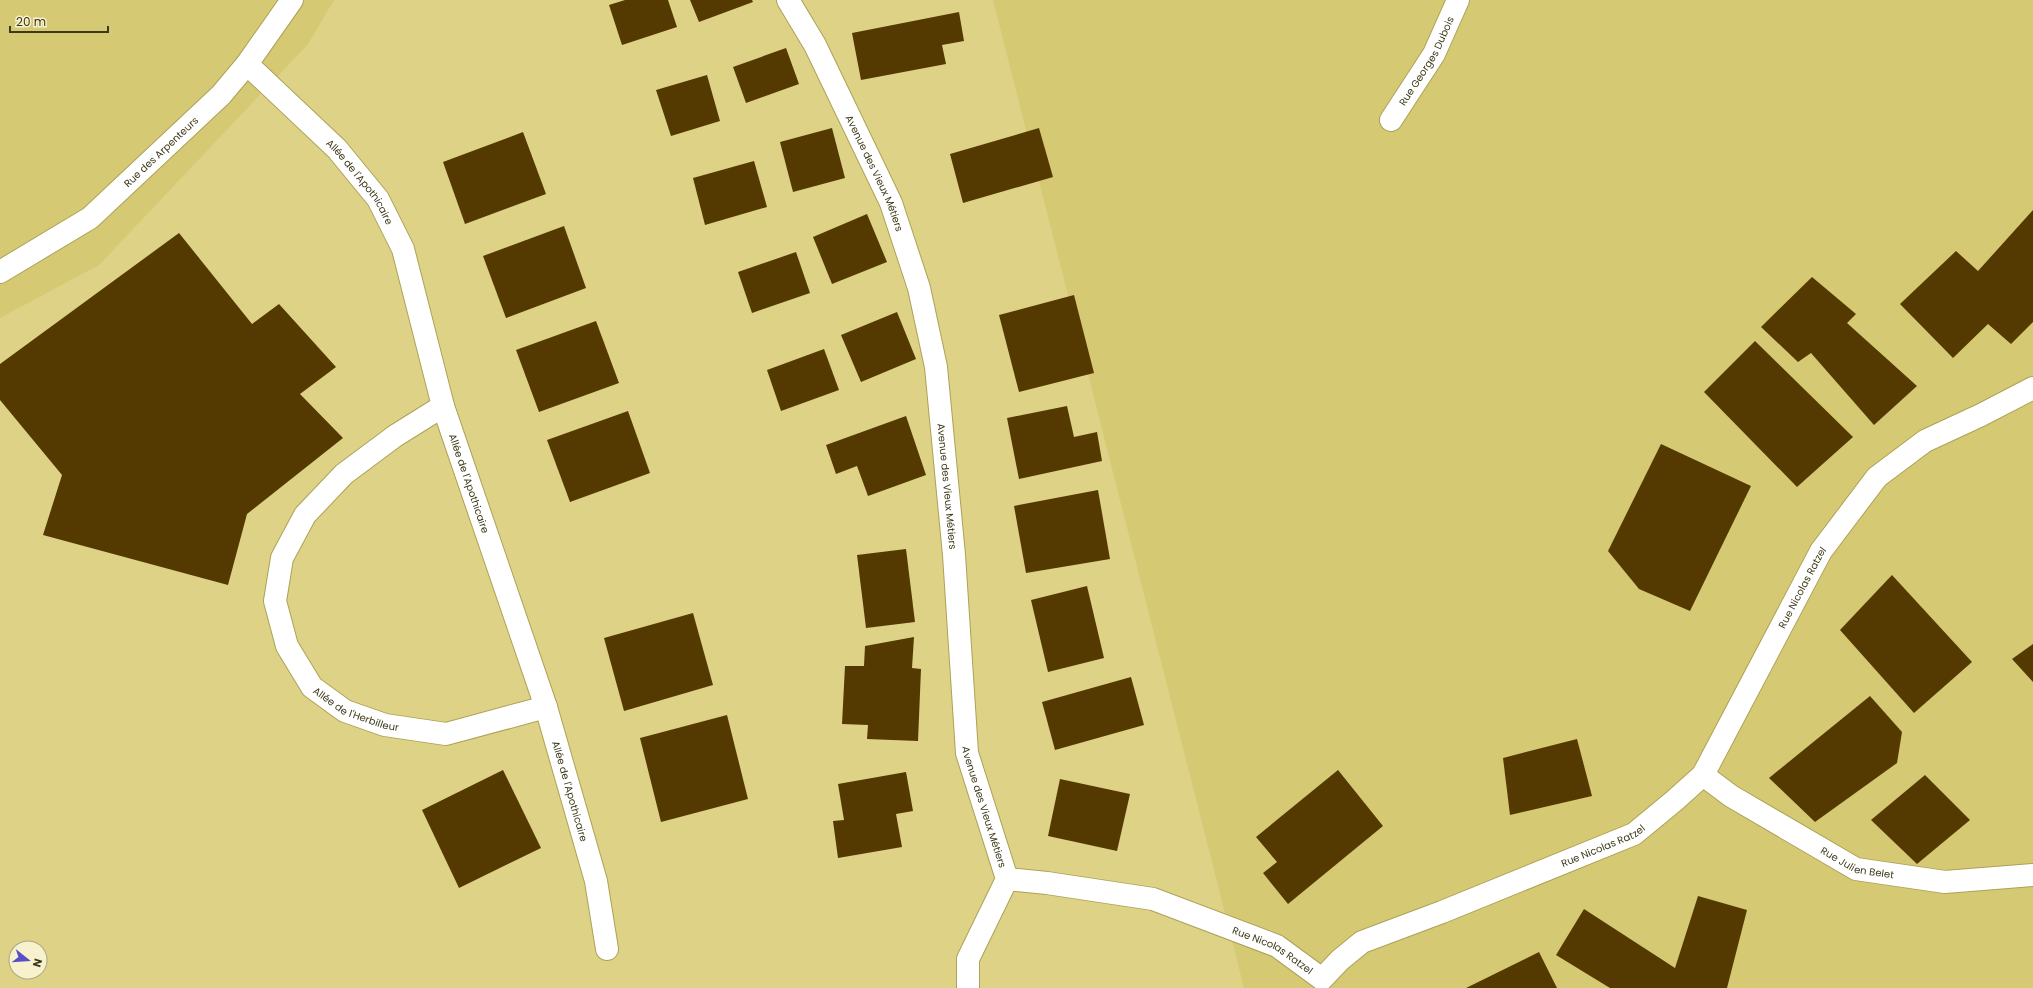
<svg xmlns="http://www.w3.org/2000/svg" width="2033" height="988" viewBox="0 0 2033 988" font-family="Poppins,sans-serif">
  <rect width="100%" height="100%" fill="#ddd286"/>
  <g fill="#d5c974">
    <polygon points="0,0 334,0 308,44 99,265 0,318"/>
    <polygon points="993,0 2033,0 2033,988 1244,988"/>
  </g>
  <g fill="#543a00">
    <polygon points="625,0 668,0 677,27 622,45 609,5"/>
    <polygon points="690,0 752,0 753,2 699,22"/>
    <polygon points="959,12 964,41 942,45 946,64 861,80 852,33"/>
    <polygon points="786,48 799,84 746,103 733,67"/>
    <polygon points="707,75 720,121 671,136 656,90"/>
    <polygon points="832,128 845,178 793,192 780,142"/>
    <polygon points="1039,128 1053,177 963,203 950,154"/>
    <polygon points="523,132 546,194 465,224 443,162"/>
    <polygon points="754,161 767,207 705,225 693,178"/>
    <polygon points="2033,210 2033,322 2011,344 1988,324 1953,358 1900,304 1956,251 1978,271"/>
    <polygon points="867,214 887,262 832,284 813,237"/>
    <polygon points="564,226 586,288 506,318 483,256"/>
    <polygon points="179,233 252,324 279,304 336,367 300,394 343,438 247,514 228,585 43,535 62,475 0,400 0,364"/>
    <polygon points="796,252 810,293 752,313 738,272"/>
    <polygon points="1812,277 1856,314 1847,323 1917,386 1874,425 1811,353 1798,362 1761,327"/>
    <polygon points="1074,295 1094,373 1019,392 999,315"/>
    <polygon points="897,312 916,359 861,382 841,335"/>
    <polygon points="596,321 619,383 539,412 516,350"/>
    <polygon points="1755,341 1853,437 1797,487 1704,392"/>
    <polygon points="824,349 839,390 781,411 767,370"/>
    <polygon points="1067,406 1074,437 1097,432 1102,461 1019,479 1007,418"/>
    <polygon points="628,411 650,473 570,502 547,440"/>
    <polygon points="906,416 926,475 868,496 857,466 836,474 826,445"/>
    <polygon points="1661,444 1751,486 1690,611 1639,589 1608,551"/>
    <polygon points="1098,490 1110,559 1026,573 1014,506"/>
    <polygon points="906,549 915,622 866,628 857,555"/>
    <polygon points="1892,575 1972,662 1914,713 1840,630"/>
    <polygon points="1087,586 1104,658 1048,672 1031,600"/>
    <polygon points="693,613 713,685 624,711 604,638"/>
    <polygon points="914,637 912,668 921,669 918,741 867,739 868,725 842,724 845,666 864,666 865,646"/>
    <polygon points="2033,644 2033,682 2012,659"/>
    <polygon points="1131,677 1144,725 1055,750 1042,702"/>
    <polygon points="1870,696 1902,732 1897,763 1815,822 1769,778"/>
    <polygon points="727,715 748,799 661,822 640,738"/>
    <polygon points="1577,739 1592,796 1510,815 1503,758"/>
    <polygon points="503,770 541,848 459,888 422,810"/>
    <polygon points="1338,770 1383,826 1288,904 1263,873 1277,862 1256,837"/>
    <polygon points="906,772 913,811 896,814 902,847 838,858 833,821 844,820 838,784"/>
    <polygon points="1925,775 1970,820 1917,864 1871,820"/>
    <polygon points="1060,779 1130,794 1117,851 1048,836"/>
    <polygon points="1698,896 1747,910 1727,988 1610,988 1556,955 1584,909 1675,968"/>
    <polygon points="1539,952 1557,988 1466,988"/>
  </g>
  <g fill="none" stroke-linecap="round" stroke-linejoin="round">
    <defs>
      <g id="minor">
        <path id="s1" d="M788 0 815 45 891 203 919 288 936 367 954 555 967 753 1007 879 968 959V988"/>
        <path id="s2" d="M247 64 337 149 378 199 403 249 443 406 546 707 596 881 607 949"/>
        <path id="s3" d="M1391 120 1434 54 1458 0"/>
        <path id="s4" d="M0 272 90 218 221 95 247 64 292 0"/>
        <path id="s5" d="M443 406 395 436 344 474 305 515 282 558 275 601 287 646 312 687 345 711 385 725 446 734 546 707"/>
        <path id="s6" d="M1703 775 1731 796 1856 869 1945 882 2033 875"/>
        <path id="s7" d="M1007 879 1047 883 1153 899 1277 946 1322 979 1340 960 1362 942 1442 912 1634 834 1674 801 1703 775 1821 551 1877 477 1925 441 1981 415 2033 388"/>
      </g>
    </defs>
    <use href="#minor" stroke="#ada257" stroke-width="24"/>
    <use href="#minor" stroke="#fff" stroke-width="22"/>
  </g>
  <g text-anchor="middle" dominant-baseline="central" stroke-width="4" stroke-linejoin="round" paint-order="stroke">
    <g font-size="10" fill="#3c3818" stroke="#f7f2cd">
      <text stroke="none"><textPath href="#s3" startOffset="69">Rue Georges Dubois</textPath></text>
      <text stroke="none"><textPath href="#s4" startOffset="202">Rue des Arpenteurs</textPath></text>
      <text stroke="none"><textPath href="#s1" startOffset="194">Avenue des Vieux Métiers</textPath></text>
      <text stroke="none"><textPath href="#s2" startOffset="164">Allée de l'Apothicaire</textPath></text>
      <text stroke="none"><textPath href="#s2" startOffset="488">Allée de l'Apothicaire</textPath></text>
      <text stroke="none"><textPath href="#s1" startOffset="518">Avenue des Vieux Métiers</textPath></text>
      <text stroke="none"><textPath href="#s7" startOffset="986">Rue Nicolas Ratzel</textPath></text>
      <text stroke="none"><textPath href="#s5" startOffset="414">Allée de l'Herbilleur</textPath></text>
      <text stroke="none"><textPath href="#s2" startOffset="812">Allée de l'Apothicaire</textPath></text>
      <text stroke="none"><textPath href="#s1" startOffset="842">Avenue des Vieux Métiers</textPath></text>
      <text stroke="none"><textPath href="#s7" startOffset="650">Rue Nicolas Ratzel</textPath></text>
      <text stroke="none"><textPath href="#s6" startOffset="179">Rue Julien Belet</textPath></text>
      <text stroke="none"><textPath href="#s7" startOffset="278">Rue Nicolas Ratzel</textPath></text>
    </g>
  </g>
  <g transform="translate(28 960) rotate(107)"><circle r="19" fill="#f7f2cd" stroke="#aca885"/>
  <path d="M0-3L7 15L0 10L-7 15Z" fill="#584fc7"/>
  <text y="-6" font-size="11" font-weight="bold" text-anchor="middle" fill="#3c3818">N</text>
  </g>
  <path d="M10 26v6h98v-6" fill="none" stroke="#3c3818" stroke-width="2"/>
  <text x="16" y="26" font-size="12" fill="#3c3818" stroke="#f7f2cd" stroke-width="3" paint-order="stroke">20 m</text>
</svg>
